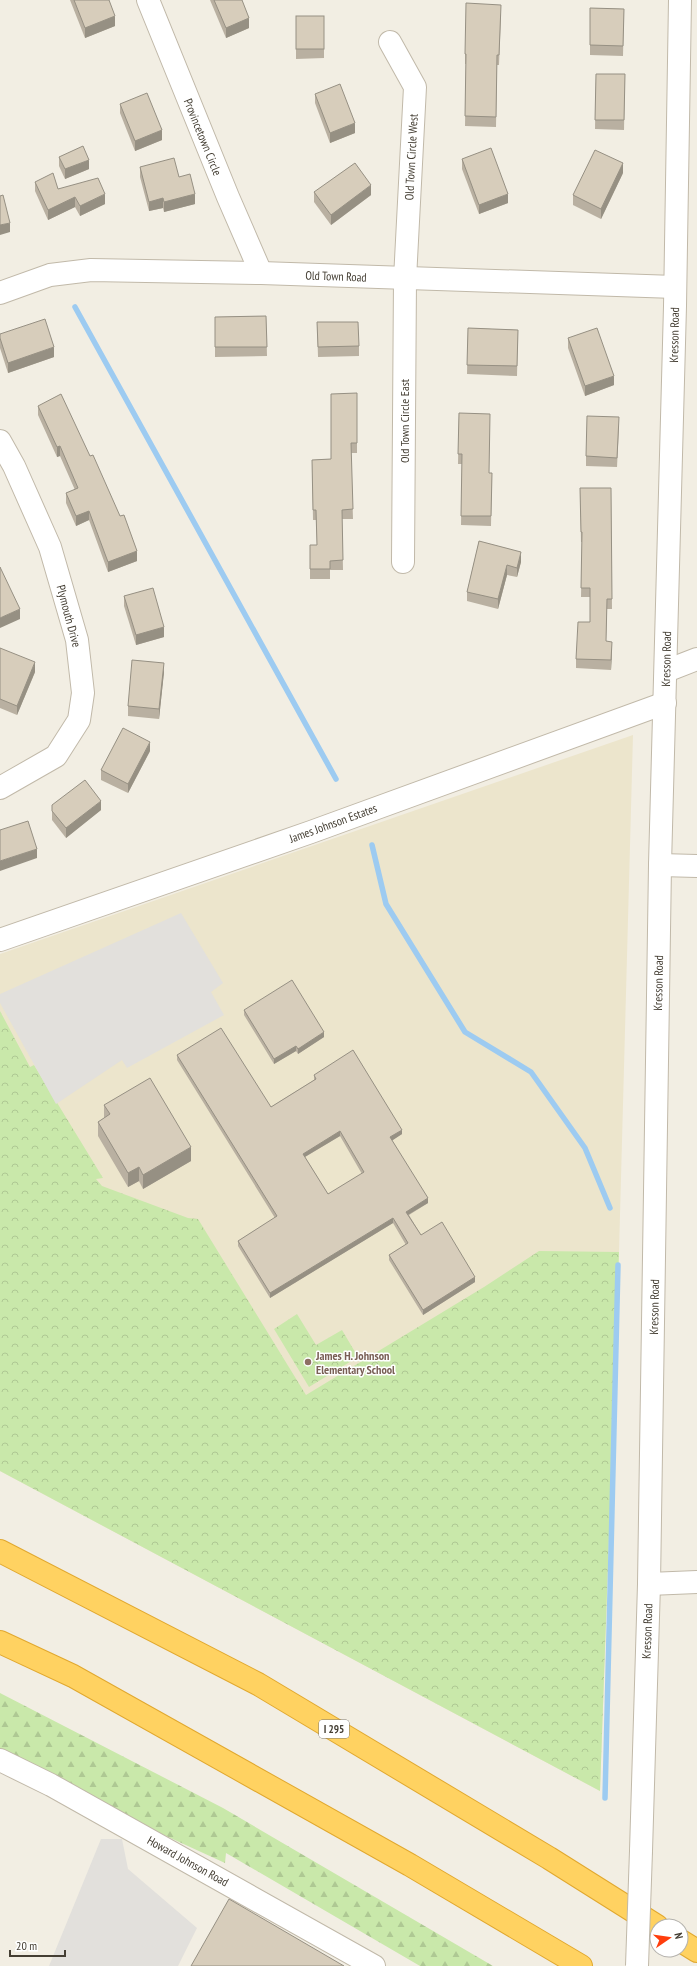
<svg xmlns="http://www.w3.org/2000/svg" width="697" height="1966" viewBox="0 0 697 1966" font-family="'PT Sans Narrow',sans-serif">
  <defs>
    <pattern id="forest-firs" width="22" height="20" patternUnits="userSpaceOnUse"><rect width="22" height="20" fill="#c9e8aa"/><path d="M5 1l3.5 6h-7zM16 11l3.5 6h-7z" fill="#aec893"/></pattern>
    <pattern id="park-crowns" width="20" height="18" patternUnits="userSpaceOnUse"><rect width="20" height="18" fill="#c9e8aa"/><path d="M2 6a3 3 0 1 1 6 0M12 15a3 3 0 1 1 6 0" fill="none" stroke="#aec893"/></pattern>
  </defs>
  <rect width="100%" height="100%" fill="#f2eee3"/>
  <polygon fill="#ece5cc" points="633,735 619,1252 600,1791 0,1471 0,954"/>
  <polygon fill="url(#forest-firs)" points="0,1693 223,1808 493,1966 420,1966 226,1853 225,1863 0,1760"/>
  <g fill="url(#park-crowns)">
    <polygon points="0,1011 30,1067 34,1065 103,1178 96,1179 102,1186 188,1218 198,1219 306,1395 484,1287 539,1251 619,1252 600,1791 0,1471"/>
    <polygon points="297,1314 316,1345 342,1330 358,1357 309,1387 274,1329"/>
  </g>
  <g fill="#e2e0dc">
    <polygon points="181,913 223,983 211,992 224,1015 127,1068 122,1060 56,1104 0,1003 0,994"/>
    <polygon points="101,1839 122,1839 128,1869 197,1928 178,1966 49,1966"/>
  </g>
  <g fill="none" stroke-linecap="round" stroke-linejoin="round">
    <g stroke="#9dcbf1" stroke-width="5.5">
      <polyline points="75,307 336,779"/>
      <polyline points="372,845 386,904 465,1032 531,1072 585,1148 610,1208"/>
      <polyline points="605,1798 618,1265"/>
    </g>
    <defs>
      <g id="minor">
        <polyline points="148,0 228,197 261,273"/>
        <polyline points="390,42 415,87 405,279 403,562"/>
        <polyline points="0,293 50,275 91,270 261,273 675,287"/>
        <polyline points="0,441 14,466 50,547 77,640 83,693 79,720 56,756 0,788"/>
        <polyline points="666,671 697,659"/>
        <polyline points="660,865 697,866"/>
        <polyline points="0,940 311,832 665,703"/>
        <polyline points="649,1584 697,1582"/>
        <polyline points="0,1760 51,1785 374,1966"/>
      </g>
      <polyline id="tertiary" points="641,1851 649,1584 660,865 675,306 680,0"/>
      <g id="motorway">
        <polyline points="0,1551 258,1684 549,1858 657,1926"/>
        <polyline points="0,1642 73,1676 410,1865 581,1966"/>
        <polyline points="681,1941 697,1951"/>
      </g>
    </defs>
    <use href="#minor" stroke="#c1b9a9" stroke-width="24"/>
    <use href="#tertiary" stroke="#c1b9a9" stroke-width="24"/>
    <use href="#motorway" stroke="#e1a82f" stroke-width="24"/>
    <use href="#minor" stroke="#fff" stroke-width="22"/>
    <use href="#tertiary" stroke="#fff" stroke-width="22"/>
    <use href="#motorway" stroke="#ffd261" stroke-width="22"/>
    <defs>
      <polyline id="tertiary-bridge" points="637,1966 641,1851"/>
    </defs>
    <use href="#tertiary-bridge" stroke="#c1b9a9" stroke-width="24" stroke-linecap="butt"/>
    <use href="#tertiary-bridge" stroke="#fff" stroke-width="22"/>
  </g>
  <g fill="#b9b0a1" fill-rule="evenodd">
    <polygon points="70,0 109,0 115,26 85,38"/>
    <polygon points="210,0 242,0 249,28 226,38"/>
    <polygon points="590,8 624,9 623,56 590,55"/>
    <polygon points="501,14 499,65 497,65 496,127 465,126 466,64 465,64 465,54"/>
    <polygon points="296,16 324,16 324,58 296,59"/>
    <polygon points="596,74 625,74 624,130 595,129"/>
    <polygon points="315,94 355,133 330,143 315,103"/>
    <polygon points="120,104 162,140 135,151 120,113"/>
    <polygon points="59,157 89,169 65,179 59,166"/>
    <polygon points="462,159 508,203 479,214 462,169"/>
    <polygon points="140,167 179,177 195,204 164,212 163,208 149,211 140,177"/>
    <polygon points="623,173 601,219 573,205 573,195"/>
    <polygon points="35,182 58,189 105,204 80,216 75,207 48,220 35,191"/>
    <polygon points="314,192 371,195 331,225 314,202"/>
    <polygon points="266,316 267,356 215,357 215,317"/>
    <polygon points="317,322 359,346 359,356 318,357"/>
    <polygon points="468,328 518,330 517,376 467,374"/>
    <polygon points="0,334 54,357 8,373 0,348"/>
    <polygon points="568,338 614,385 585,396 568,348"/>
    <polygon points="357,393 357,453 351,453 353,519 342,519 343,570 330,570 330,579 310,579 310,545 317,545 316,520 313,520 312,460 331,459"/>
    <polygon points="38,406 137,561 108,572 89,520 76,526 66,503 66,493 75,490 60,456 57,457 38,415"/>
    <polygon points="459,413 489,473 492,473 491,526 461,525 462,464 458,464"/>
    <polygon points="619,426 617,467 586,466 586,456"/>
    <polygon points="580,488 611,488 612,609 607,609 606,641 612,651 611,670 576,668 576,659 590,622 590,597 581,597 582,542 581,542"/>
    <polygon points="479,541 521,562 517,577 507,575 498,609 467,601 467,592"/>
    <polygon points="124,596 164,637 136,645 124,606"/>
    <polygon points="0,648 35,672 17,715 0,708"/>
    <polygon points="164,672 159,719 128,716 128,706"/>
    <polygon points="150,751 128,793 101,780 101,770"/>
    <polygon points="52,805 101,810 66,838 52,820"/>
    <polygon points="244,1010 324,1037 298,1054 296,1051 274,1064 244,1015"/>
    <path d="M177 1055 271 1107 314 1080V1075L402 1134 392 1140 428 1203 409 1215 421 1235 475 1282 423 1315 389 1260V1255L406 1245 393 1223 270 1298 238 1246V1241L275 1218 177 1060ZM340 1136 362 1174 328 1194 305 1157Z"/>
    <polygon points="104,1105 191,1161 143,1189 139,1181 128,1187 98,1136 98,1122 104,1118"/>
  </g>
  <g fill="#969083">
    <polygon points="115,16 115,26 85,38 85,28"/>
    <polygon points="249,18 249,28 226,38 226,28"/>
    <polygon points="355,123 355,133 330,143 330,133"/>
    <polygon points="162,130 162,140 135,151 135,141"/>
    <polygon points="89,160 89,169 65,179 65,169"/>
    <polygon points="623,163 623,173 601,219 601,209"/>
    <polygon points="371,185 371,195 331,225 331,215"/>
    <polygon points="105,194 105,204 80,216 80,206"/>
    <polygon points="195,194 195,204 164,212 164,202"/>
    <polygon points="508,194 508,203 479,214 479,205"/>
    <polygon points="75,197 75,207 48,220 48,210"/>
    <polygon points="163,198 163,208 149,211 149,202"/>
    <polygon points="10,223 10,232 0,235 0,225"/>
    <polygon points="54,347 54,357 8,373 8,363"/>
    <polygon points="614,376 614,385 585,396 585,386"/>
    <polygon points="60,446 60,456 57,457 57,447"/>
    <polygon points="89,511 89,520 76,526 76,516"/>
    <polygon points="137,551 137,561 108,572 108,562"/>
    <polygon points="521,552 521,562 517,577 517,568"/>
    <polygon points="507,565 507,575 498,609 498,599"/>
    <polygon points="20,609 20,619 0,628 0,618"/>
    <polygon points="164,627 164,637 136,645 136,635"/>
    <polygon points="612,642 612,651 611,670 611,660"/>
    <polygon points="35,662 35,672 17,715 17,706"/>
    <polygon points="164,663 164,672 159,719 159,709"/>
    <polygon points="150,742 150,751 128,793 128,784"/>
    <polygon points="101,801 101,810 66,838 66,828"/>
    <polygon points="37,849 37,858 0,871 0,861"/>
    <polygon points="324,1032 324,1037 298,1054 298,1049"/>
    <polygon points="296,1046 296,1051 274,1064 274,1059"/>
    <polygon points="402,1130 402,1134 390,1142 390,1137"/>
    <polygon points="340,1131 340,1136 303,1158 303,1154"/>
    <polygon points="191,1147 191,1161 143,1189 143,1175"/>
    <polygon points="139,1167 139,1181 128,1187 128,1173"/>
    <polygon points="428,1198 428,1203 406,1216 406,1212"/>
    <polygon points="393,1218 393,1223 270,1298 270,1293"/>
    <polygon points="475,1277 475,1282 423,1315 423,1310"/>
  </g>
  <g fill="#d7cdbb" stroke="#969083" fill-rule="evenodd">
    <polygon points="74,0 109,0 115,16 85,28"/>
    <polygon points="214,0 242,0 249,18 226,28"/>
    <polygon points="466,3 501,5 499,55 497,55 496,117 465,116 466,54 465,54"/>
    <polygon points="590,8 624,9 623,46 590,45"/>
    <rect x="296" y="16" width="28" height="33"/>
    <polygon points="596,74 625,74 624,120 595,120"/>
    <polygon points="340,84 355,123 330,133 315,94"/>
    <polygon points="147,93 162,130 135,141 120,104"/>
    <polygon points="83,146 89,160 65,169 59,157"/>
    <polygon points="491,148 508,194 479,205 462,159"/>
    <polygon points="595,150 623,163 601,209 573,195"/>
    <polygon points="174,158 179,177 190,174 195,194 164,202 163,198 149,202 140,167"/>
    <polygon points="355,163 371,185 331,215 314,192"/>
    <polygon points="53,173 58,189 98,178 105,194 80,206 75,197 48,210 35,182"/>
    <polygon points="3,195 10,223 0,225 0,196"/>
    <polygon points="266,316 267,347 215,347 215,317"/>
    <polygon points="45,319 54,347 8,363 0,338 0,334"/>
    <polygon points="317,322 358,322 359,346 318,347"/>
    <polygon points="468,328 518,330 517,366 467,365"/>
    <polygon points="597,328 614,376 585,386 568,338"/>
    <polygon points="357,393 357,443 351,443 353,509 342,510 343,560 330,561 330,569 310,569 310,545 317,545 316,510 313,510 312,460 331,459 331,394"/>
    <polygon points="61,394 90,456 93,455 120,516 124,515 137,551 108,562 89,511 76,516 66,493 78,488 60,446 57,447 38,406"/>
    <polygon points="459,413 490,414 489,473 492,473 491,516 461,516 462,454 458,454"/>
    <polygon points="587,416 619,417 617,458 586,456"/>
    <polygon points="580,488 611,488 612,599 607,599 606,641 612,642 611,660 576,659 578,622 590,622 590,588 581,588 582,532 581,532"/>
    <polygon points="479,541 521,552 517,568 507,565 498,599 467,592"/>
    <polygon points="0,567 20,609 0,618"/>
    <polygon points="153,588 164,627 136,635 124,596"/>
    <polygon points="0,648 35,662 17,706 0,699"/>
    <polygon points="132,660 164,663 159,709 128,706"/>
    <polygon points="123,728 150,742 128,784 101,770"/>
    <polygon points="85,780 101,801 66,828 52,811 52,805"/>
    <polygon points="28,821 37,849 0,861 0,830"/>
    <polygon points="292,980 324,1032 298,1049 296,1046 274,1059 244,1010"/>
    <path d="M221 1028 271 1107 316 1079 314 1075 353 1050 402 1130 390 1137 428 1198 406 1212 421 1235 442 1222 475 1277 423 1310 389 1255 408 1243 393 1218 270 1293 238 1241 277 1216 177 1055ZM340 1131 364 1172 328 1194 303 1154Z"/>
    <polygon points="150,1078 191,1147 143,1175 139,1167 128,1173 98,1122 110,1114 104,1105"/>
    <polygon points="229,1899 344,1966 191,1966"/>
  </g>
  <circle fill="#8d6e63" stroke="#fff" stroke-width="1.5" cx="308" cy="1362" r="4"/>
  <g text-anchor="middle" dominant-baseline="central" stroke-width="3" stroke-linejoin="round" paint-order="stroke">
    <rect fill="#fff" stroke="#7c7870" stroke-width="1" x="319" y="1720" width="30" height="18" rx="3"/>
    <g font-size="11" font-weight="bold" fill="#443e33">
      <text x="334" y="1729">I 295</text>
    </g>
    <g font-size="12" fill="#443e33" stroke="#fff">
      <text transform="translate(203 137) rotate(68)">Provincetown Circle</text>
      <text transform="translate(411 157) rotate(-87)">Old Town Circle West</text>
      <text transform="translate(336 276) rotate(2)">Old Town Road</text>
      <text transform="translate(674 335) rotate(-89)">Kresson Road</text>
      <text transform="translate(404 421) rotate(-90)">Old Town Circle East</text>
      <text transform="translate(69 616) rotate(75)">Plymouth Drive</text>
      <text transform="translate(666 659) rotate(-89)">Kresson Road</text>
      <text transform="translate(333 823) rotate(-20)">James Johnson Estates</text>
      <text transform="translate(658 983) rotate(-89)">Kresson Road</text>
      <text transform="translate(654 1307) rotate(-89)">Kresson Road</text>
      <text transform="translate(647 1631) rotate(-88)">Kresson Road</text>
      <text transform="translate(188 1861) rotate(29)">Howard Johnson Road</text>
    </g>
    <g font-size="12" font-weight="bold" fill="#785e54" stroke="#fff" text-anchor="start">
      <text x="316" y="1355">James H. Johnson<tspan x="316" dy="14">Elementary School</tspan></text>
    </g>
  </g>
  <g transform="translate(669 1938) rotate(77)"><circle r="19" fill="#ffffff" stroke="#b4b2ad"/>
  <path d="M0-3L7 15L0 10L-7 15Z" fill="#ff3e0d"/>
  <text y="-6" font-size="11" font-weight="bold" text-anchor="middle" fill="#443e33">N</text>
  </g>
  <path d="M10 1950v6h55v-6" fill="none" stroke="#443e33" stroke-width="2"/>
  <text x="16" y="1950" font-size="12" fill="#443e33" stroke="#ffffff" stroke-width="3" paint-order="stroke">20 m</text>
</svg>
